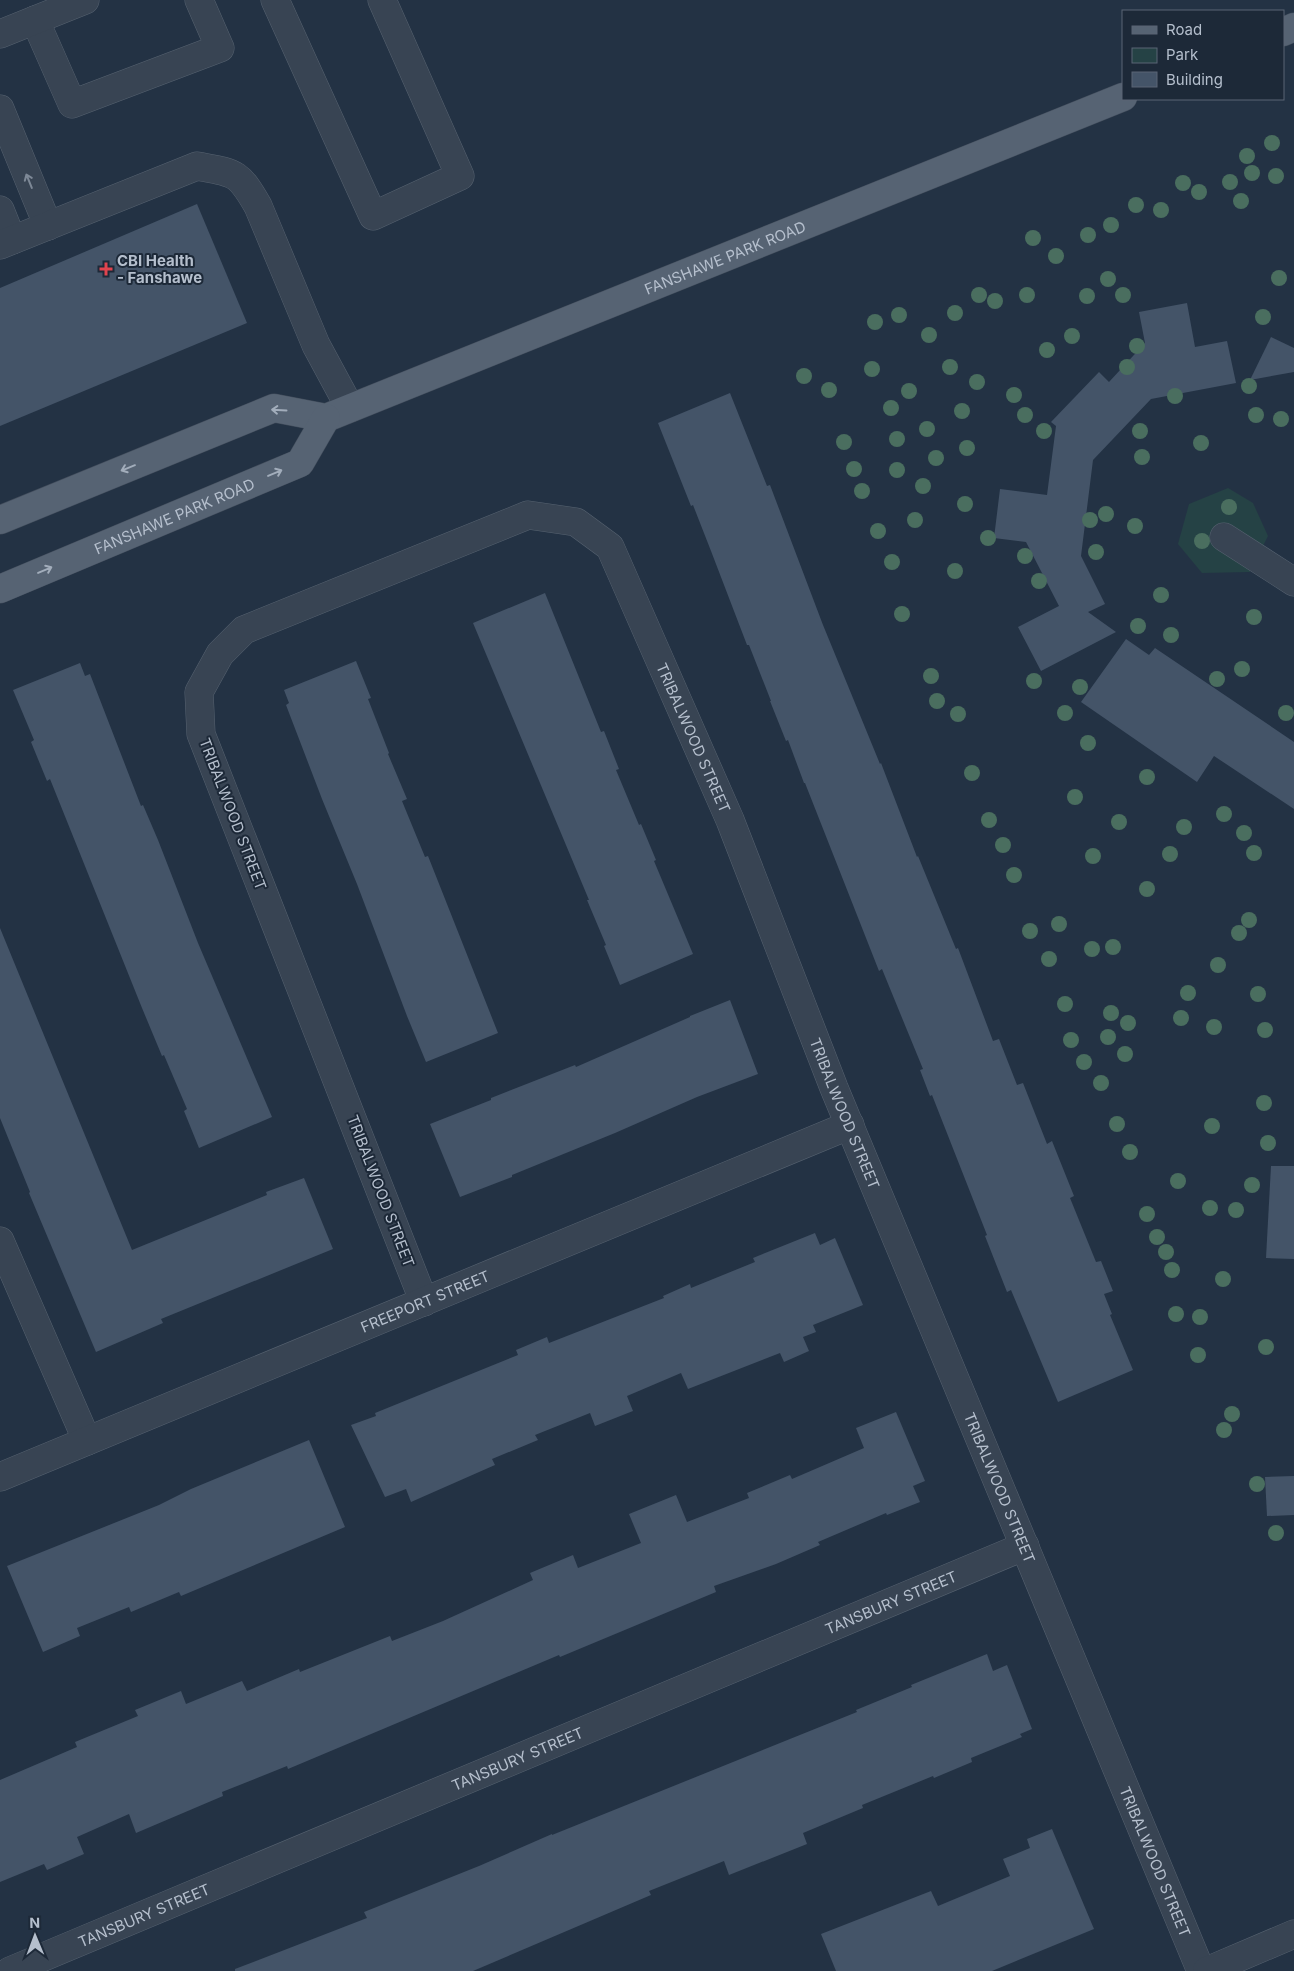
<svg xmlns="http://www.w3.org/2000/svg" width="1294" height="1971" viewBox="0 0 1294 1971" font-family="Inter,sans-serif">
  <rect width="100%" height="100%" fill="#233244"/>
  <polygon fill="#254245" points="1228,488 1253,503 1268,536 1250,572 1202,573 1178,544 1189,504"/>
  <g fill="#445468">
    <polygon points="197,204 247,323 0,426 0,288"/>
    <polygon points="1187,303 1195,347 1227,341 1236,383 1151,399 1093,460 1081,556 1105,604 1088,612 1116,632 1041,671 1018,627 1059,606 1026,542 994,538 1000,489 1047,495 1056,426 1051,422 1099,372 1109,382 1145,343 1139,312"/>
    <polygon points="1271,337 1294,348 1294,372 1250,380"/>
    <polygon points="730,393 767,486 770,485 823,625 880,764 881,763 917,857 918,856 956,949 958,948 993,1041 999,1039 1017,1085 1023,1083 1047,1144 1052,1141 1074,1196 1070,1198 1096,1262 1101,1261 1113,1291 1104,1294 1112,1314 1110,1315 1133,1370 1058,1402 1011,1290 1007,1292 985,1236 987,1235 932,1095 930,1096 920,1070 923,1069 900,1013 882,969 879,971 805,783 804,783 788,740 786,741 770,701 771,701 749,645 747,645 711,551 693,505 691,506 658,423"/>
    <polygon points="545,593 601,732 604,731 619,769 616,770 639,825 641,824 656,860 654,861 693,954 620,985 604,946 606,945 587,900 589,900 473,623"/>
    <polygon points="1126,639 1149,655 1155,648 1294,742 1294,809 1214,756 1197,782 1081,702"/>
    <polygon points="356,661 371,698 368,699 389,753 388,754 407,799 402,801 425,857 428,856 498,1033 426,1062 407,1016 357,884 322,799 286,705 289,703 284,690"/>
    <polygon points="80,663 85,676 90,674 141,806 143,805 158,840 198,943 272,1117 199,1148 184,1111 187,1109 164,1055 162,1056 142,1008 50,779 47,781 31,742 34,740 13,690"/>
    <polygon points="0,928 132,1250 267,1195 266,1192 304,1178 333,1249 161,1319 163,1323 96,1352 29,1193 30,1192 0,1118"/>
    <polygon points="730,1000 758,1074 697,1097 615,1133 512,1175 512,1177 460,1197 430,1124 491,1100 491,1098 575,1065 576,1067 690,1017 690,1016"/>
    <polygon points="1271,1166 1294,1166 1294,1259 1266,1258"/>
    <polygon points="815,1233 820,1245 835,1238 863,1305 813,1325 816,1332 803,1337 809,1351 784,1362 780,1353 688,1389 681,1373 627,1396 633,1411 595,1426 590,1413 535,1435 538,1440 492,1459 495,1465 411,1502 406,1489 385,1497 351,1425 376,1416 375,1413 518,1355 516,1350 547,1337 549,1343 664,1298 663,1296 690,1284 691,1288 755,1262 753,1258"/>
    <polygon points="896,1412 925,1481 913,1486 920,1502 887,1515 886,1513 818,1542 820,1545 776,1564 714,1586 716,1592 560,1657 559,1655 288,1769 287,1766 222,1792 223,1796 136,1833 129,1814 77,1837 84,1854 47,1870 44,1864 0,1882 0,1780 77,1747 75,1742 138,1716 135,1710 181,1691 186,1704 242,1681 247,1691 299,1669 300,1672 390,1636 392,1641 443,1621 533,1580 530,1573 573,1555 578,1568 641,1543 629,1514 676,1495 687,1522 749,1498 747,1493 790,1475 792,1479 864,1448 856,1428"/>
    <polygon points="309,1440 345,1527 181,1596 179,1592 131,1612 129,1607 77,1628 80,1636 43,1652 7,1566 159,1505 191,1489"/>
    <polygon points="1294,1476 1294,1515 1267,1516 1265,1477"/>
    <polygon points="987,1654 993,1671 1007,1665 1032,1729 1020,1734 1022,1737 971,1758 972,1762 934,1778 933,1776 862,1805 863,1808 803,1833 807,1844 729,1875 724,1861 649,1891 651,1895 473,1971 235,1971 235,1969 367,1918 364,1912 479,1866 552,1834 552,1835 857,1712 856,1710 912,1687 911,1685"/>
    <polygon points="1052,1829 1094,1929 992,1971 836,1971 821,1934 931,1891 938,1906 1010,1876 1003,1859 1030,1848 1027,1839"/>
  </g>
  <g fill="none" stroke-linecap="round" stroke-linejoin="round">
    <defs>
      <g id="minor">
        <polyline points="275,0 373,216 460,176 382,0"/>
        <polyline points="35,20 72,104 220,48 199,0"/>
        <polyline points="0,34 85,0"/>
        <polyline points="0,109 48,226"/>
        <polyline points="0,210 12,240"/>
        <path d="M0 245 197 166C235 173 238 171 258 206L316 345 350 408"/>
        <polyline points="1224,537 1294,582"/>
        <polyline points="0,1241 87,1441"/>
        <path id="s1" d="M424 1302 201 734 199 692 220 654 244 630 528 515 576 522 610 547 730 820 834 1088 1201 1971"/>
        <path id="s2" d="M0 1477 850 1125"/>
        <path id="s3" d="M10 1971 1025 1546"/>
        <polyline points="1207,1971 1294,1934"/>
      </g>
      <g id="major">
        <polyline points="1283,32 1294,27"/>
        <path id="s4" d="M0 520 274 408 326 418 1123 97"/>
        <path id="s5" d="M0 589 300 463 326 418"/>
      </g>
    </defs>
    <use href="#minor" stroke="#566270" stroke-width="29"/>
    <use href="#major" stroke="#424d5c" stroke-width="29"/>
    <use href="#minor" stroke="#384453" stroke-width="28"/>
    <use href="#major" stroke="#566373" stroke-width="28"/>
  </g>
  <g fill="#4a6e5f">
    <circle cx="1272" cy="143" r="8"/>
    <circle cx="1247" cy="156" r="8"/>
    <circle cx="1252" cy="173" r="8"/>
    <circle cx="1276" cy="176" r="8"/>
    <circle cx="1230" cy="182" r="8"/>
    <circle cx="1183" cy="183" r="8"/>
    <circle cx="1199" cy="192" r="8"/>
    <circle cx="1241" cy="201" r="8"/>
    <circle cx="1136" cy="205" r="8"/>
    <circle cx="1161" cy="210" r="8"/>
    <circle cx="1111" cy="225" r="8"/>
    <circle cx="1088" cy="235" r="8"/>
    <circle cx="1033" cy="238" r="8"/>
    <circle cx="1056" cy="256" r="8"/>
    <circle cx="1279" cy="278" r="8"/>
    <circle cx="1108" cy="279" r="8"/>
    <circle cx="979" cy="295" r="8"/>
    <circle cx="1027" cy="295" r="8"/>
    <circle cx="1123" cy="295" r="8"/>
    <circle cx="1087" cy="296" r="8"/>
    <circle cx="995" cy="301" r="8"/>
    <circle cx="955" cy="313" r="8"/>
    <circle cx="899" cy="315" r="8"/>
    <circle cx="1263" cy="317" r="8"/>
    <circle cx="875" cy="322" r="8"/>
    <circle cx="929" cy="335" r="8"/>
    <circle cx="1072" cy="336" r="8"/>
    <circle cx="1137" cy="346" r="8"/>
    <circle cx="1047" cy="350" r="8"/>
    <circle cx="950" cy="367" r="8"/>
    <circle cx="1127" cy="367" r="8"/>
    <circle cx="872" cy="369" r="8"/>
    <circle cx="804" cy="376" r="8"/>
    <circle cx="977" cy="382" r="8"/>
    <circle cx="1249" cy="386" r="8"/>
    <circle cx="829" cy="390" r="8"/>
    <circle cx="909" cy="391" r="8"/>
    <circle cx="1014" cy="395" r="8"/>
    <circle cx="1175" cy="396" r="8"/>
    <circle cx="891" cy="408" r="8"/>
    <circle cx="962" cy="411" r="8"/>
    <circle cx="1025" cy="415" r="8"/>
    <circle cx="1256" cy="415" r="8"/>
    <circle cx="1281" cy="419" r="8"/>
    <circle cx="927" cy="429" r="8"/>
    <circle cx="1044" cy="431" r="8"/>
    <circle cx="1140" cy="431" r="8"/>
    <circle cx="897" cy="439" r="8"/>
    <circle cx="844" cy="442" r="8"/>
    <circle cx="1201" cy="443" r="8"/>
    <circle cx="967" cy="448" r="8"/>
    <circle cx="1142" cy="457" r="8"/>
    <circle cx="936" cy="458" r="8"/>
    <circle cx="854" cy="469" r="8"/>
    <circle cx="897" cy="470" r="8"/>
    <circle cx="923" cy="486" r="8"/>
    <circle cx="862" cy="491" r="8"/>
    <circle cx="965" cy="504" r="8"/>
    <circle cx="1229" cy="507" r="8"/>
    <circle cx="1106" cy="514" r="8"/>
    <circle cx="915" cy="520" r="8"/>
    <circle cx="1090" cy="520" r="8"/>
    <circle cx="1135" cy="526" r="8"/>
    <circle cx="878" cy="531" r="8"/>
    <circle cx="988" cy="538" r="8"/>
    <circle cx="1202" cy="541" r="8"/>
    <circle cx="1096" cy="552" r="8"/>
    <circle cx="1025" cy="556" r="8"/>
    <circle cx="892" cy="562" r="8"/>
    <circle cx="955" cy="571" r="8"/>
    <circle cx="1039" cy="581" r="8"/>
    <circle cx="1161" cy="595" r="8"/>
    <circle cx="902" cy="614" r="8"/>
    <circle cx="1254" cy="617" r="8"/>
    <circle cx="1138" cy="626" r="8"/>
    <circle cx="1171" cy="635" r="8"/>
    <circle cx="1242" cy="669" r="8"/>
    <circle cx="931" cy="676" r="8"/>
    <circle cx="1217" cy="679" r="8"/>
    <circle cx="1034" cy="681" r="8"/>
    <circle cx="1080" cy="687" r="8"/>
    <circle cx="937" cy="701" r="8"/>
    <circle cx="1065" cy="713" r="8"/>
    <circle cx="1286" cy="713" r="8"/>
    <circle cx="958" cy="714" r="8"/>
    <circle cx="1088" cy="743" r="8"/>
    <circle cx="972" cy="773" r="8"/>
    <circle cx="1147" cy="777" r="8"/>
    <circle cx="1075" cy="797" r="8"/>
    <circle cx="1224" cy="814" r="8"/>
    <circle cx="989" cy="820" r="8"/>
    <circle cx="1119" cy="822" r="8"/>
    <circle cx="1184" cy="827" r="8"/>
    <circle cx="1244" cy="833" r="8"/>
    <circle cx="1003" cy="845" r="8"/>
    <circle cx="1254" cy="853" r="8"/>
    <circle cx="1170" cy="854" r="8"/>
    <circle cx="1093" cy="856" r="8"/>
    <circle cx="1014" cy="875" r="8"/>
    <circle cx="1147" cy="889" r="8"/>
    <circle cx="1249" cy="920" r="8"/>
    <circle cx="1059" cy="924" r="8"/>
    <circle cx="1030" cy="931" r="8"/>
    <circle cx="1239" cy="933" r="8"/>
    <circle cx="1113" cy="947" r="8"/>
    <circle cx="1092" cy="949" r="8"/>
    <circle cx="1049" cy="959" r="8"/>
    <circle cx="1218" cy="965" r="8"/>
    <circle cx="1188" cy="993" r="8"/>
    <circle cx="1258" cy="994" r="8"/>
    <circle cx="1065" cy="1004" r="8"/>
    <circle cx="1111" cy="1013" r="8"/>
    <circle cx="1181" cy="1018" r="8"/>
    <circle cx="1128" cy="1023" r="8"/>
    <circle cx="1214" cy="1027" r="8"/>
    <circle cx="1265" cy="1030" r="8"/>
    <circle cx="1108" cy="1037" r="8"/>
    <circle cx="1071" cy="1040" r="8"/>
    <circle cx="1125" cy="1054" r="8"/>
    <circle cx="1084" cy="1062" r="8"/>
    <circle cx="1101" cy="1083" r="8"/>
    <circle cx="1264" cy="1103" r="8"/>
    <circle cx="1117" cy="1124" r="8"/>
    <circle cx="1212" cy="1126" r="8"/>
    <circle cx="1268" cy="1143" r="8"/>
    <circle cx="1130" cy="1152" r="8"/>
    <circle cx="1178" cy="1181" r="8"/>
    <circle cx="1252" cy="1185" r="8"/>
    <circle cx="1210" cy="1208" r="8"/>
    <circle cx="1236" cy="1210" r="8"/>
    <circle cx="1147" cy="1214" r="8"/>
    <circle cx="1157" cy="1237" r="8"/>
    <circle cx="1166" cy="1252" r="8"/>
    <circle cx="1172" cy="1270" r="8"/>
    <circle cx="1223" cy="1279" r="8"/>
    <circle cx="1176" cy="1314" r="8"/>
    <circle cx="1200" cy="1317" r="8"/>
    <circle cx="1266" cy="1347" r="8"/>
    <circle cx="1198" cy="1355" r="8"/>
    <circle cx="1232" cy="1414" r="8"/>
    <circle cx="1224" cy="1430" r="8"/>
    <circle cx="1257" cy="1484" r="8"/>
    <circle cx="1276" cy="1533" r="8"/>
  </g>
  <defs><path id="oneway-shaft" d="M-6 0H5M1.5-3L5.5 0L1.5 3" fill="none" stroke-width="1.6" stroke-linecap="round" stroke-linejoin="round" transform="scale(1.25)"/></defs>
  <use stroke="#7d8896" href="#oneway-shaft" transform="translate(29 181) rotate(-112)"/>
  <g stroke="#a2adbb">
    <use href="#oneway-shaft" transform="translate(279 410) rotate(-177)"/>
    <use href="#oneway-shaft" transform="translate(128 468) rotate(158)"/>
    <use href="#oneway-shaft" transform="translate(275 473) rotate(-23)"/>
    <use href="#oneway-shaft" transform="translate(45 570) rotate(-23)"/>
  </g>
  <path fill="#e0444e" stroke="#1d2938" stroke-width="2" d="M103.5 261.5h5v5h5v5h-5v5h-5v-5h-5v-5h5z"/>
  <g text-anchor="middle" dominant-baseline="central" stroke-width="4" stroke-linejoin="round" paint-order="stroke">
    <g font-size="15" fill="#b5bfcd" stroke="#1d2938">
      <text stroke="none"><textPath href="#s4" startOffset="779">FANSHAWE PARK ROAD</textPath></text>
      <text stroke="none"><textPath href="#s5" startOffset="189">FANSHAWE PARK ROAD</textPath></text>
      <text stroke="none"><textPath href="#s1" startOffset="1335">TRIBALWOOD STREET</textPath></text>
      <text transform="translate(233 814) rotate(69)">TRIBALWOOD STREET</text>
      <text stroke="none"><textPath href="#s1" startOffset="1740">TRIBALWOOD STREET</textPath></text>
      <text transform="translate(381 1191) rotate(69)">TRIBALWOOD STREET</text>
      <text stroke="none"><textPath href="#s2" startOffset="460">FREEPORT STREET</textPath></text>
      <text stroke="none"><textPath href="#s1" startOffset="2145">TRIBALWOOD STREET</textPath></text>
      <text stroke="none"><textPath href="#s3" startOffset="955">TANSBURY STREET</textPath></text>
      <text stroke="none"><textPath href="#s3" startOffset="550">TANSBURY STREET</textPath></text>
      <text stroke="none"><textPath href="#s1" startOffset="2550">TRIBALWOOD STREET</textPath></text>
      <text stroke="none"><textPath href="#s3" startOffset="145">TANSBURY STREET</textPath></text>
    </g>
    <g font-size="15" font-weight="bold" fill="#b5bfcd" stroke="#1d2938" text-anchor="start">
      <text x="117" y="260">CBI Health<tspan x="117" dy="17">- Fanshawe</tspan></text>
    </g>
  </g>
  <rect x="1122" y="10" width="162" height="90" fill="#1d2938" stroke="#5a6574"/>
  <rect x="1132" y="26" width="25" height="8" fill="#566373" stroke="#5a6574"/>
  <text x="1166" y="35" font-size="15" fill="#b5bfcd">Road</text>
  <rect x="1132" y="48" width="25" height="15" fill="#254245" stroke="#5a6574"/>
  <text x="1166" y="60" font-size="15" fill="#b5bfcd">Park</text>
  <rect x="1132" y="72" width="25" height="15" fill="#445468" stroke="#5a6574"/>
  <text x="1166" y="85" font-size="15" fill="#b5bfcd">Building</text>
  <g transform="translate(35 1936) rotate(359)" stroke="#1d2938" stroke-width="4" paint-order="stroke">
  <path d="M0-4L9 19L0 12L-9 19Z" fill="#b5bfcd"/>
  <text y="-8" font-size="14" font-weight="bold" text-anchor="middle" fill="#b5bfcd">N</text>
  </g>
</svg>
